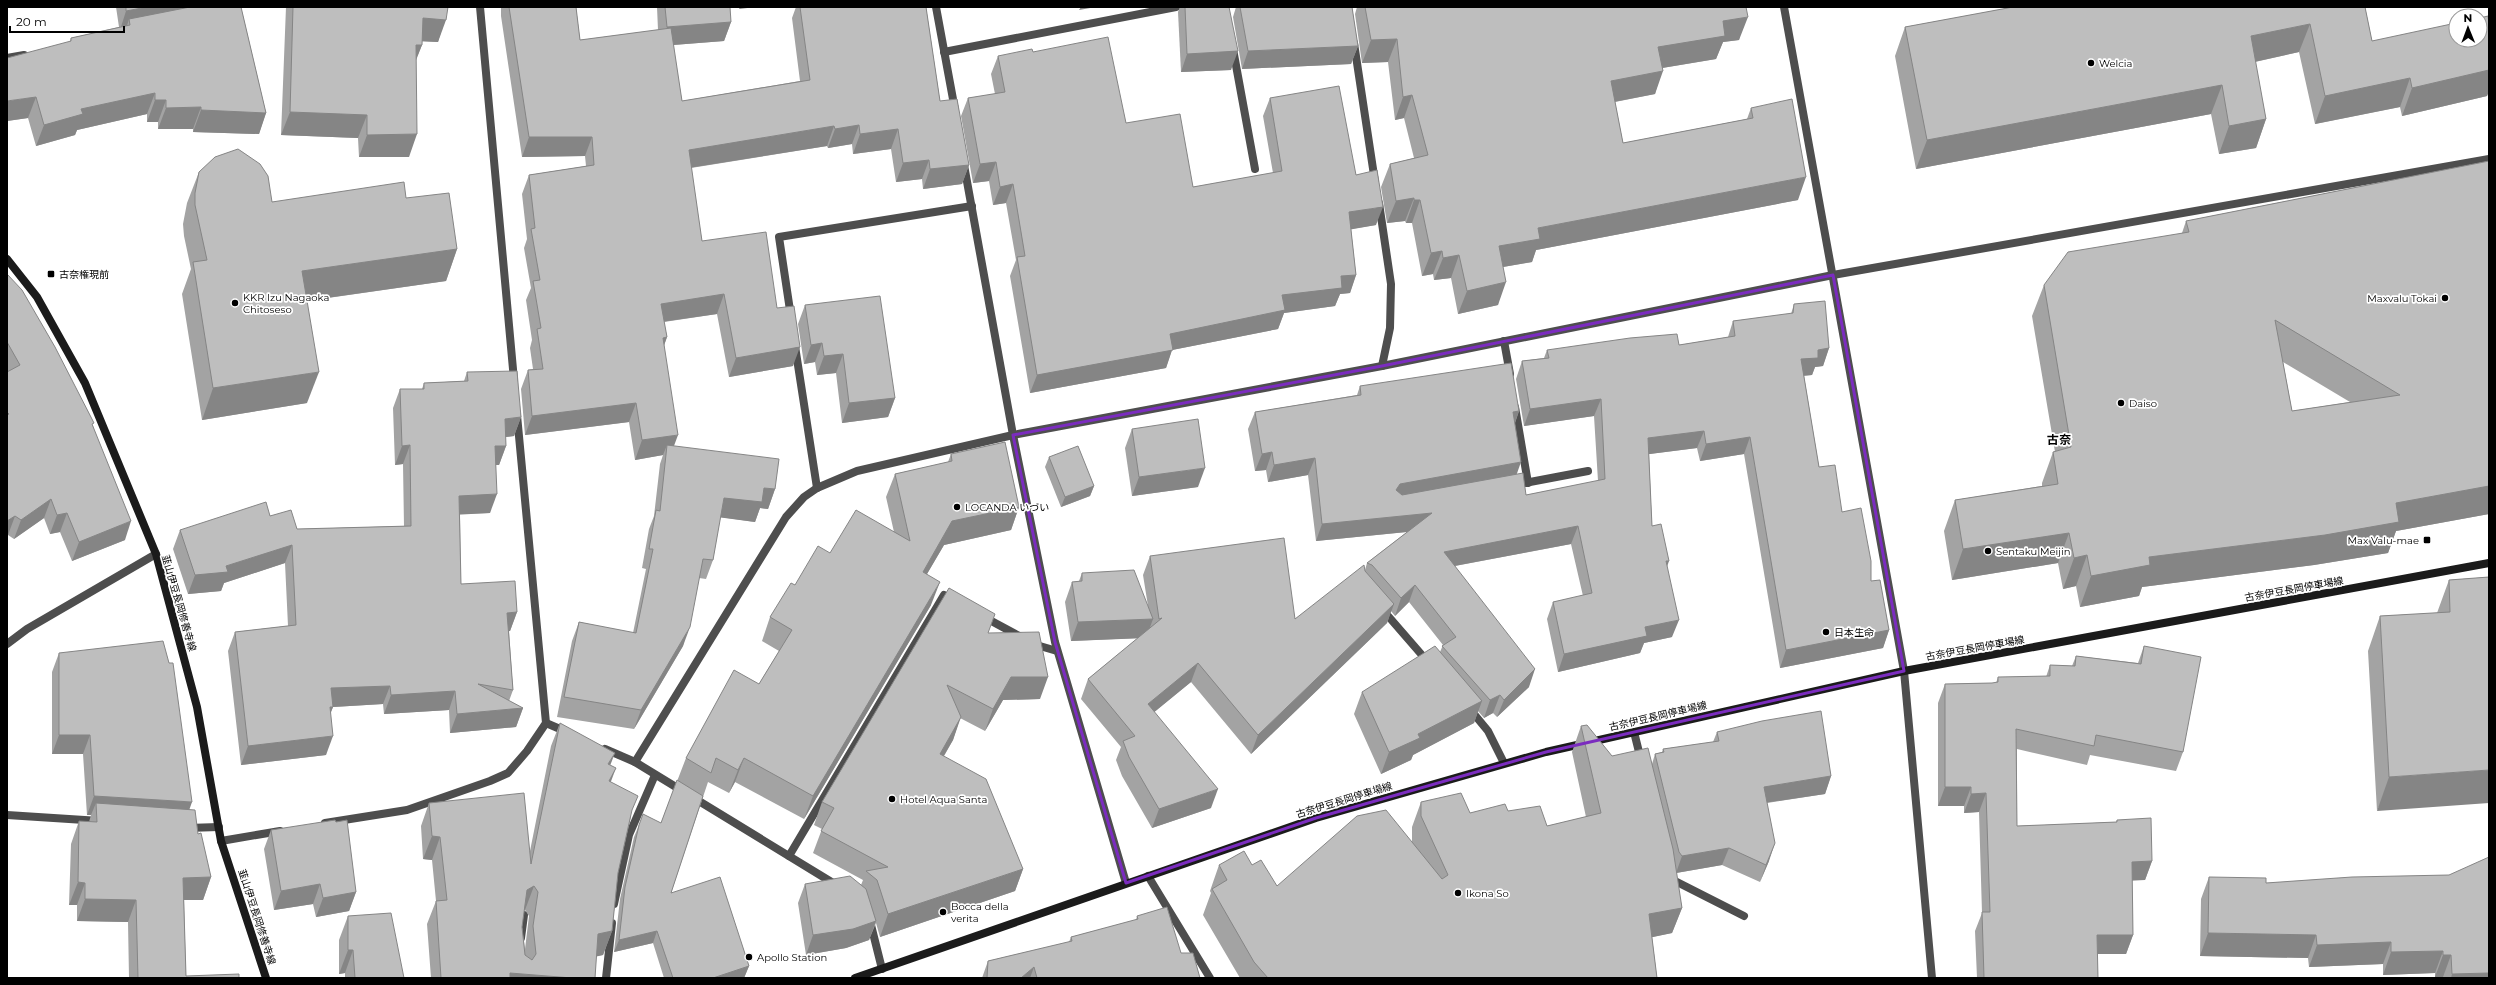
<svg xmlns="http://www.w3.org/2000/svg" width="2496" height="985" viewBox="0 0 2496 985" font-family="Montserrat,'Noto Sans JP',sans-serif">
  <rect width="100%" height="100%" fill="#fff"/>
  <g fill="none" stroke-linecap="round" stroke-linejoin="round">
    <g stroke="#4e4e4e" stroke-width="8">
      <polyline points="1233,49 1255,169"/>
      <polyline points="1504,341 1510,374"/>
      <polyline points="1515,407 1528,483"/>
      <polyline points="1514,485 1588,471"/>
      <polyline points="1382,609 1428,662"/>
      <polyline points="984,617 1021,637"/>
      <polyline points="1033,644 1057,651"/>
      <polyline points="1469,708 1488,731 1504,763"/>
      <polyline points="1634,732 1641,760"/>
      <polyline points="7,815 100,821"/>
      <polyline points="187,828 219,827"/>
      <polyline points="789,856 944,595 954,601"/>
      <polyline points="1670,876 1675,881 1744,916"/>
    </g>
    <g stroke="#4e4e4e" stroke-width="8">
      <polyline points="480,7 514,380"/>
      <polyline points="936,7 955,110"/>
      <polyline points="1784,7 1904,671 1932,978"/>
      <polyline points="1354,43 1375,182"/>
      <polyline points="944,52 1176,7"/>
      <polyline points="7,58 24,55"/>
      <polyline points="964,165 1013,435 1055,642 1126,883"/>
      <polyline points="1379,203 1391,284 1390,328 1382,366"/>
      <polyline points="791,317 779,237 972,206"/>
      <polyline points="795,346 817,488"/>
      <polyline points="7,644 27,629 156,554"/>
      <polyline points="546,723 567,732"/>
      <polyline points="605,749 635,762 838,886"/>
      <polyline points="635,762 786,517 804,497 817,488 857,471 1013,435 1382,366 1833,275 2489,159"/>
      <polyline points="325,823 407,810 490,781 508,773 527,751 546,723 517,415"/>
      <polyline points="221,841 280,831"/>
      <polyline points="1148,876 1210,978"/>
      <polyline points="614,904 629,835 655,775"/>
      <polyline points="870,921 882,969"/>
      <polyline points="521,938 524,915"/>
      <polyline points="606,978 612,923"/>
    </g>
    <g stroke="#1b1b1b" stroke-width="8">
      <polyline points="7,259 37,297 85,383 156,554 197,707 221,841 266,978"/>
      <polyline points="855,978 1316,818 1546,752 1904,671 2489,563"/>
    </g>
  </g>
  <g fill="#a3a3a3" fill-rule="evenodd">
    <polygon points="116,7 241,7 266,113 259,134 193,132 193,129 158,129 158,122 147,122 147,114 77,130 75,135 36,146 28,118 7,121 70,41 71,38 119,27"/>
    <polygon points="286,7 448,7 438,42 422,41 422,45 416,59 409,157 359,157 358,138 281,135"/>
    <polygon points="501,7 576,7 580,40 658,30 657,7 665,7 731,22 724,41 673,45 682,101 800,81 792,18 796,7 926,7 940,101 969,165 962,184 923,189 922,179 896,182 891,149 853,154 852,144 828,148 827,146 691,168 702,241 777,308 793,366 729,377 717,314 664,322 667,337 664,345 674,446 775,489 768,509 760,508 755,522 720,517 713,560 706,579 699,578 683,646 634,729 557,717 572,641 579,622 633,633 646,569 642,568 649,529 654,516 660,464 663,455 635,460 629,422 525,435 521,389 528,370 533,369 530,348 532,340 526,300 531,288 524,248 527,239 522,194 529,175 586,166 585,156 522,157 501,16"/>
    <polygon points="1180,7 1229,7 1231,70 1181,72 1178,12"/>
    <polygon points="1236,7 1352,7 1358,46 1351,64 1242,69 1233,17"/>
    <polygon points="1357,7 1746,7 1739,40 1723,42 1716,59 1662,68 1655,94 1615,102 1623,143 1747,119 1751,108 1798,200 1536,250 1532,262 1503,267 1498,305 1458,314 1451,278 1434,280 1433,274 1422,276 1412,223 1406,223 1405,221 1387,223 1381,187 1390,164 1414,158 1404,118 1395,120 1388,62 1362,63 1355,14"/>
    <polygon points="2003,7 2365,7 2372,41 2489,23 2489,91 2487,96 2402,116 2400,107 2315,124 2299,52 2255,62 2266,119 2256,148 2219,154 2211,114 1916,169 1895,56 1905,27 2004,9"/>
    <polygon points="1033,52 1126,123 1193,187 1273,173 1263,116 1270,98 1356,175 1376,225 1351,229 1356,275 1350,293 1340,294 1335,306 1284,313 1278,329 1172,350 1166,368 1030,393 1010,276 1016,260 1006,203 993,205 989,181 973,183 961,116 968,98 995,94 991,74 998,56"/>
    <path d="M2489 161V514L2396 531 2388 553 2314 565 2142 587 2139 596 2080 607 2076 586 2063 589 2058 563 1952 580 1944 531 1955 500 2042 486V483L2053 452H2055L2032 316 2044 285 2182 233 2186 221ZM2283 362 2350 402 2292 411Z"/>
    <polygon points="199,172 272,202 406,198 457,249 446,281 307,301 307,403 202,420 182,294 191,269 184,236 183,224 187,203"/>
    <polygon points="7,274 93,426 125,540 72,561 60,532 50,534 44,518 14,539 8,535 7,536"/>
    <polygon points="1794,304 1829,348 1823,366 1815,367 1812,375 1804,376 1819,467 1842,512 1871,581 1889,630 1883,648 1780,668 1744,454 1700,461 1697,448 1649,454 1652,526 1667,567 1672,637 1644,643 1640,653 1558,672 1547,619 1553,602 1583,596 1571,544 1455,566 1529,687 1497,717 1493,713 1484,718 1478,711 1474,723 1413,755 1411,760 1381,774 1354,714 1362,692 1440,652 1443,645 1409,602 1395,616 1391,611 1387,623 1251,754 1191,682 1154,712 1211,808 1152,828 1122,776 1116,760 1121,747 1081,699 1088,679 1138,638 1071,641 1065,602 1072,582 1079,581 1082,573 1148,606 1143,575 1150,556 1295,619 1365,570 1367,563 1407,532 1316,541 1308,475 1268,482 1266,470 1255,471 1248,429 1255,412 1357,395 1360,386 1519,411 1515,423 1516,474 1526,495 1598,481 1594,416 1524,426 1516,379 1522,361 1544,358 1547,350 1679,345 1728,337 1733,321 1791,314"/>
    <polygon points="805,305 895,398 888,417 842,423 836,373 817,375 815,362 804,364 798,324"/>
    <polygon points="467,372 521,417 514,436 505,437 506,446 499,465 496,465 490,513 460,514 461,584 517,612 510,631 509,631 513,690 509,701 523,708 516,727 450,733 449,710 384,714 383,704 333,707 330,714 326,755 241,765 228,651 235,632 288,626 285,563 224,583 221,591 188,594 173,549 180,530 270,516 297,529 404,526 403,464 395,465 393,408 400,389 422,389 424,383 464,381"/>
    <polygon points="1132,429 1198,487 1132,496 1125,448"/>
    <polygon points="951,454 1019,507 1011,530 944,545 927,574 931,605 804,819 735,782 729,793 708,782 671,893 749,966 744,978 664,978 653,943 614,952 620,899 634,837 639,825 661,823 686,758 759,684 779,651 762,641 770,617 795,585 830,553 894,532 886,497 895,474 948,462"/>
    <polygon points="1049,457 1094,486 1090,496 1061,507 1045,467"/>
    <polygon points="2489,577 2377,811 2368,651 2380,616 2437,613 2449,580"/>
    <polygon points="988,633 1040,699 1003,700 985,731 960,718 953,740 944,756 1023,869 1015,891 880,937 876,923 869,940 846,948 806,955 798,903 805,884 861,885 863,880 813,853 822,829 814,825 822,802"/>
    <polygon points="2144,646 2183,752 2176,771 2090,755 2087,765 2017,749 2017,826 2116,822 2117,820 2152,861 2145,880 2132,880 2133,935 2126,954 2097,954 2098,978 1977,978 1975,931 1982,913 1979,812 1964,813 1964,806 1938,806 1938,703 1945,684 1992,683 1996,683 1998,677 2046,677 2050,665 2072,666 2076,656 2138,663"/>
    <polygon points="59,653 190,810 198,834 211,877 203,900 184,900 186,976 239,978 129,978 128,922 77,921 77,905 69,905 71,844 79,821 89,822 91,815 87,815 83,754 52,754 52,672"/>
    <path d="M560 723 610 765 611 782 631 816 618 873 612 931 603 955 596 956 595 978H431L427 924 436 901 432 860 423 859 421 826 429 803 530 851 551 746ZM524 910H525L529 916 525 949 522 927Z"/>
    <polygon points="1581,726 1612,756 1652,764 1655,754 1662,752 1663,749 1713,742 1717,732 1831,776 1825,794 1767,803 1769,861 1760,882 1722,865 1676,873 1682,908 1672,933 1652,937 1657,978 1240,978 1203,915 1211,893 1210,891 1219,865 1252,865 1277,886 1412,842 1412,827 1421,802 1470,813 1508,811 1547,826 1586,817 1572,752"/>
    <polygon points="271,830 356,892 349,911 316,917 313,904 274,910 264,849"/>
    <polygon points="2449,875 2489,978 2435,977 2435,973 2383,975 2383,964 2309,967 2308,958 2200,956 2201,899 2209,877 2266,883"/>
    <polygon points="348,916 404,978 345,978 345,973 339,974 339,940"/>
    <polygon points="1137,916 1181,953 1200,978 982,978 988,961 1069,942 1071,937 1136,920"/>
  </g>
  <g fill="#858585">
    <polygon points="147,7 215,7 130,25 129,19 126,29 120,30 126,11"/>
    <polygon points="740,7 756,7 739,9"/>
    <polygon points="1081,7 1096,7 1079,10"/>
    <polygon points="1748,17 1739,40 1723,42 1716,59 1650,70 1658,47 1723,21"/>
    <polygon points="423,18 446,20 438,42 414,41"/>
    <polygon points="731,22 724,41 660,46 667,27"/>
    <polygon points="2310,24 2299,52 2240,65 2251,36"/>
    <polygon points="1397,39 1388,62 1362,63 1371,40"/>
    <polygon points="416,45 422,45 413,68"/>
    <polygon points="1358,46 1351,64 1242,69 1248,51"/>
    <polygon points="1238,51 1231,70 1181,72 1187,54"/>
    <polygon points="2489,70 2489,91 2487,96 2402,116 2412,88"/>
    <polygon points="1663,71 1655,94 1603,104 1611,81"/>
    <polygon points="2410,78 2400,107 2315,124 2325,96"/>
    <polygon points="2222,85 2211,114 1916,169 1927,140"/>
    <polygon points="155,93 147,114 77,130 75,135 36,146 44,125 81,109"/>
    <polygon points="1412,95 1404,118 1395,120 1403,97"/>
    <polygon points="36,97 28,118 7,121 7,101"/>
    <polygon points="155,100 166,100 158,122 147,122"/>
    <polygon points="201,107 193,129 158,129 166,108"/>
    <polygon points="201,110 266,113 259,134 193,132"/>
    <polygon points="290,112 367,115 358,138 281,135"/>
    <polygon points="2266,119 2256,148 2219,154 2229,126"/>
    <polygon points="859,125 852,144 828,148 835,129"/>
    <polygon points="834,126 827,146 682,169 689,150"/>
    <polygon points="898,129 891,149 853,154 860,134"/>
    <polygon points="417,134 409,157 359,157 367,135"/>
    <polygon points="529,137 592,137 585,156 522,157"/>
    <polygon points="929,160 922,179 896,182 903,163"/>
    <polygon points="996,162 989,181 973,183 980,164"/>
    <polygon points="969,165 962,184 923,189 930,169"/>
    <polygon points="1806,177 1798,200 1536,250 1532,262 1491,269 1499,246 1538,228"/>
    <polygon points="1013,184 1006,203 993,205 1000,187"/>
    <polygon points="1414,198 1405,221 1387,223 1396,201"/>
    <polygon points="1414,200 1420,200 1412,223 1406,223"/>
    <polygon points="1383,207 1376,225 1342,231 1349,212"/>
    <polygon points="457,249 446,281 291,303 302,271"/>
    <polygon points="1442,251 1433,274 1422,276 1431,253"/>
    <polygon points="1459,255 1451,278 1434,280 1443,258"/>
    <polygon points="1356,275 1350,293 1340,294 1335,306 1284,313 1278,329 1172,350 1166,368 1030,393 1037,375 1170,334 1282,295 1341,276"/>
    <polygon points="1506,282 1498,305 1458,314 1467,291"/>
    <polygon points="724,294 717,314 654,323 661,304"/>
    <polygon points="667,337 660,357 663,338"/>
    <polygon points="822,343 815,362 804,364 811,345"/>
    <polygon points="800,347 793,366 729,377 736,358"/>
    <polygon points="1829,348 1823,366 1815,367 1812,375 1795,376 1801,359 1818,350"/>
    <polygon points="843,354 836,373 817,375 824,356"/>
    <polygon points="319,372 307,403 202,420 213,388"/>
    <polygon points="895,398 888,417 842,423 849,403"/>
    <polygon points="1601,399 1594,416 1524,426 1530,409"/>
    <polygon points="636,403 629,422 525,435 532,416"/>
    <polygon points="1519,411 1513,428 1513,412"/>
    <polygon points="521,417 514,436 498,438 505,419"/>
    <polygon points="1704,431 1697,448 1642,455 1648,438"/>
    <polygon points="678,435 671,454 667,445 663,455 635,460 642,440"/>
    <polygon points="1750,437 1744,454 1700,461 1706,444"/>
    <polygon points="410,445 403,464 395,465 402,446"/>
    <polygon points="495,446 506,446 499,465 488,465"/>
    <polygon points="1272,452 1266,470 1255,471 1262,454"/>
    <polygon points="1315,458 1308,475 1268,482 1274,465"/>
    <polygon points="1521,462 1515,479 1394,502 1396,490 1400,484"/>
    <polygon points="1205,468 1198,487 1132,496 1139,477"/>
    <polygon points="1094,486 1090,496 1061,507 1065,497"/>
    <polygon points="2489,486 2489,514 2396,531 2388,553 2314,565 2142,587 2139,596 2080,607 2091,576 2149,557 2396,503"/>
    <polygon points="764,488 775,489 768,509 760,508 755,522 717,517 724,498"/>
    <polygon points="497,494 490,513 452,515 459,496"/>
    <polygon points="51,499 44,518 14,539 21,520"/>
    <polygon points="1019,507 1011,530 944,545 914,596 923,572 952,521"/>
    <polygon points="67,513 60,532 50,534 57,515"/>
    <polygon points="1432,513 1426,530 1316,541 1322,524"/>
    <polygon points="15,516 8,535 7,536 7,521"/>
    <polygon points="131,521 125,540 72,561 79,542"/>
    <polygon points="1578,526 1571,544 1438,569 1444,552"/>
    <polygon points="2069,533 2058,563 1952,580 1963,549"/>
    <polygon points="292,545 285,563 224,583 221,591 188,594 195,575 226,566"/>
    <polygon points="2087,555 2076,586 2063,589 2074,558"/>
    <polygon points="1666,561 1669,561 1663,578"/>
    <polygon points="940,582 931,605 804,819 813,796"/>
    <polygon points="1415,585 1409,602 1395,616 1401,598"/>
    <polygon points="1394,604 1387,623 1251,754 1258,735"/>
    <polygon points="517,612 510,631 500,632 507,613"/>
    <polygon points="1153,619 1146,638 1071,641 1078,622"/>
    <polygon points="1679,620 1672,637 1644,643 1640,653 1558,672 1564,654 1645,627"/>
    <polygon points="690,627 683,646 634,729 641,710"/>
    <polygon points="1889,630 1883,648 1780,668 1786,650"/>
    <polygon points="1198,663 1191,682 1141,723 1148,704"/>
    <polygon points="1535,669 1529,687 1497,717 1504,700"/>
    <polygon points="1011,677 1048,677 1040,699 1003,700 985,731 993,709"/>
    <polygon points="390,686 383,704 333,707 326,725 331,688"/>
    <polygon points="455,691 449,710 384,714 391,695"/>
    <polygon points="1500,695 1493,713 1484,718 1490,700"/>
    <polygon points="1482,701 1474,723 1413,755 1411,760 1381,774 1389,752 1418,734"/>
    <polygon points="523,708 516,727 450,733 457,714"/>
    <polygon points="961,717 953,740 932,776 940,754"/>
    <polygon points="59,735 90,735 83,754 52,754"/>
    <polygon points="333,736 326,755 241,765 248,746"/>
    <polygon points="615,753 606,776 608,764"/>
    <polygon points="744,758 735,782 729,793 738,770"/>
    <polygon points="616,768 607,792 609,781"/>
    <polygon points="2489,770 2489,803 2377,811 2389,777"/>
    <polygon points="1831,776 1825,794 1757,804 1764,787"/>
    <polygon points="1945,787 1971,787 1964,806 1938,806"/>
    <polygon points="1218,789 1211,808 1152,828 1159,809"/>
    <polygon points="1986,793 1979,812 1964,813 1971,794"/>
    <polygon points="94,796 192,802 185,822 96,803 91,815 87,815"/>
    <polygon points="432,836 440,837 432,860 423,859"/>
    <polygon points="1775,843 1769,861 1760,882 1766,865"/>
    <polygon points="1729,848 1722,865 1676,873 1682,856"/>
    <polygon points="2152,861 2145,880 2125,881 2132,862"/>
    <polygon points="1023,869 1015,891 880,937 888,914"/>
    <polygon points="211,877 203,900 175,900 183,878"/>
    <polygon points="78,882 85,883 77,905 69,905"/>
    <polygon points="320,884 313,904 274,910 281,891"/>
    <polygon points="534,886 525,910 519,914 527,890"/>
    <polygon points="356,892 349,911 316,917 323,898"/>
    <polygon points="85,899 136,900 128,922 77,921"/>
    <polygon points="1682,908 1672,933 1639,940 1649,914"/>
    <polygon points="876,921 869,940 846,948 806,955 813,935"/>
    <polygon points="612,931 603,955 590,958 598,934"/>
    <polygon points="657,931 653,943 614,952 619,940"/>
    <polygon points="2208,933 2316,935 2308,958 2200,956"/>
    <polygon points="2097,935 2133,935 2126,954 2090,954"/>
    <polygon points="2391,942 2383,964 2309,967 2317,945"/>
    <polygon points="348,950 353,950 345,973 339,974"/>
    <polygon points="2443,951 2435,973 2383,975 2391,952"/>
    <polygon points="2443,955 2451,955 2443,977 2435,977"/>
    <polygon points="749,966 744,978 713,978"/>
    <polygon points="1034,967 1030,978 1021,978"/>
    <polygon points="510,973 572,978 508,978"/>
    <polygon points="2489,973 2489,978 2451,978 2452,974"/>
  </g>
  <g fill="#bebebe" stroke="#858585" fill-rule="evenodd">
    <polygon points="126,7 147,7 126,11"/>
    <polygon points="190,7 241,7 266,113 201,110 201,107 166,108 166,100 155,100 155,93 81,109 83,114 44,125 36,97 7,101 7,58 71,41 71,38 130,25 129,19"/>
    <polygon points="293,7 448,7 446,20 423,18 422,45 416,45 417,134 367,135 367,115 290,112"/>
    <polygon points="509,7 576,7 580,40 671,28 682,101 810,80 800,7 926,7 940,101 957,99 969,165 930,169 929,160 903,163 898,129 860,134 859,125 835,129 834,126 689,150 702,241 766,232 777,308 794,306 800,347 736,358 724,294 661,304 667,337 663,338 678,435 642,440 636,403 532,416 528,370 543,369 537,329 541,328 533,281 540,280 531,229 535,228 529,175 594,165 592,137 529,137"/>
    <polygon points="665,7 730,7 731,22 667,27"/>
    <polygon points="1185,7 1229,7 1238,51 1187,54"/>
    <polygon points="1240,7 1352,7 1358,46 1248,51"/>
    <polygon points="1365,7 1746,7 1748,17 1723,21 1725,36 1658,47 1663,71 1611,81 1623,143 1753,118 1751,108 1792,99 1806,177 1538,228 1540,239 1499,246 1506,282 1467,291 1459,255 1443,258 1442,251 1431,253 1420,200 1414,200 1414,198 1396,201 1390,164 1428,155 1412,95 1403,97 1397,39 1371,40"/>
    <polygon points="2013,7 2365,7 2372,41 2456,23 2456,40 2480,40 2480,18 2488,16 2489,23 2489,70 2412,88 2410,78 2325,96 2310,24 2251,36 2266,119 2229,126 2222,85 1927,140 1905,27"/>
    <polygon points="1108,37 1126,123 1180,114 1193,187 1282,171 1270,98 1339,86 1356,175 1377,170 1383,207 1349,212 1356,275 1341,276 1342,288 1282,295 1285,310 1170,334 1173,350 1037,375 1017,257 1025,256 1013,184 1000,187 996,162 980,164 968,98 1005,92 998,56 1032,49 1033,52"/>
    <polygon points="238,149 260,164 268,176 272,202 404,182 406,198 449,193 457,249 302,271 319,372 213,388 193,262 207,260 195,205 195,193 199,172 215,157"/>
    <path d="M2489 161V486L2396 503 2399 522 2325 535 2149 557 2150 565 2091 576 2087 555 2074 558 2069 533 1963 549 1955 500 2058 484 2053 452 2071 447 2044 285 2068 252 2189 232 2186 221ZM2275 320 2400 395 2292 411Z"/>
    <polygon points="7,274 22,290 55,347 94,423 92,424 131,521 79,542 67,513 57,515 51,499 21,520 15,516 7,521 7,415 9,414 7,412 7,372 20,365 7,342"/>
    <polygon points="880,296 895,398 849,403 843,354 824,356 822,343 811,345 805,305"/>
    <polygon points="1825,301 1829,348 1818,350 1818,358 1801,359 1819,467 1835,465 1842,512 1861,508 1871,561 1871,581 1880,580 1889,630 1786,650 1750,437 1706,444 1704,431 1648,438 1652,526 1661,524 1669,561 1666,561 1679,620 1645,627 1647,636 1564,654 1553,602 1592,593 1578,526 1444,552 1535,669 1504,700 1500,695 1490,700 1442,646 1456,637 1415,585 1401,598 1372,565 1367,563 1432,513 1322,524 1315,458 1274,465 1272,452 1262,454 1255,412 1361,395 1360,386 1511,363 1519,411 1513,412 1521,462 1400,484 1396,490 1402,495 1523,473 1526,495 1605,479 1601,399 1530,409 1522,361 1549,358 1547,350 1630,338 1677,334 1679,345 1735,336 1733,321 1793,313 1794,304"/>
    <polygon points="517,371 521,417 505,419 506,446 495,446 497,494 459,496 461,584 515,581 517,612 507,613 513,690 478,684 523,708 457,714 455,691 391,695 390,686 331,688 333,707 330,707 333,736 248,746 235,632 296,625 292,545 226,566 228,572 195,575 180,530 266,502 270,516 291,510 297,529 411,526 410,445 402,446 400,389 424,389 424,383 468,381 467,372"/>
    <polygon points="1198,419 1205,468 1139,477 1132,429"/>
    <polygon points="1005,442 1019,507 952,521 923,572 940,582 813,796 744,758 738,770 716,758 711,773 686,758 734,670 759,684 792,630 770,617 791,583 795,585 818,546 830,553 856,510 910,541 895,474 952,461 951,454"/>
    <polygon points="667,445 779,459 775,489 764,488 762,502 724,498 713,560 703,559 690,627 641,710 564,697 579,622 636,633 653,549 649,549 656,510 660,511"/>
    <polygon points="1078,446 1094,486 1065,497 1049,457"/>
    <polygon points="1284,538 1295,619 1364,565 1365,571 1394,604 1258,735 1198,663 1148,704 1218,789 1159,809 1129,757 1123,741 1135,736 1088,679 1162,618 1159,619 1150,556"/>
    <polygon points="1134,570 1153,619 1078,622 1072,582 1082,581 1082,573"/>
    <polygon points="2489,577 2489,770 2389,777 2380,616 2450,612 2449,580"/>
    <polygon points="949,588 995,614 988,633 1039,632 1048,677 1011,677 993,709 947,685 961,717 940,754 986,779 1023,869 888,914 877,880 866,871 888,867 821,831 834,808 822,802"/>
    <polygon points="163,641 169,663 173,663 192,802 94,796 90,735 59,735 59,653"/>
    <polygon points="1435,646 1482,701 1418,734 1420,738 1389,752 1362,692"/>
    <polygon points="2144,646 2201,657 2183,752 2096,735 2094,746 2016,729 2017,826 2117,822 2117,820 2151,818 2152,861 2132,862 2133,935 2097,935 2098,978 1984,978 1982,912 1990,912 1986,793 1971,794 1971,787 1945,787 1945,684 1992,683 1998,682 1998,677 2050,676 2050,665 2075,666 2076,656 2141,664"/>
    <polygon points="1821,711 1831,776 1764,787 1775,843 1766,865 1729,848 1682,856 1679,852 1655,754 1664,752 1663,749 1719,741 1717,732 1762,721"/>
    <path d="M560 723 615 753 608 764 616 768 609 781 638 796 632 810 618 873 612 931 598 934 595 978H572L510 973V978H441L436 901 447 900 440 837 432 836 429 803 524 793 531 864ZM534 886 538 892 533 926 536 954 532 960 525 955 522 927 527 890Z"/>
    <polygon points="1587,725 1612,756 1648,748 1673,849 1682,908 1649,914 1657,978 1268,978 1254,962 1212,889 1227,880 1219,865 1244,851 1252,865 1261,860 1277,886 1357,816 1386,810 1442,879 1448,875 1421,816 1421,802 1461,793 1470,813 1505,804 1508,811 1540,806 1547,826 1601,813 1581,726"/>
    <polygon points="677,780 703,796 671,893 720,877 749,966 713,978 673,978 657,931 619,940 625,887 639,825 643,814 661,823"/>
    <polygon points="96,803 195,810 198,834 201,833 211,877 183,878 186,976 239,974 239,978 138,978 136,900 85,899 85,883 78,882 79,821 97,822"/>
    <polygon points="335,820 336,822 347,820 356,892 323,898 320,884 281,891 271,830"/>
    <polygon points="2489,857 2489,973 2452,974 2451,955 2443,955 2443,951 2391,952 2391,942 2317,945 2316,935 2208,933 2209,877 2266,878 2266,883 2352,877 2449,875"/>
    <polygon points="850,876 866,889 876,921 853,929 813,935 805,884"/>
    <polygon points="1167,907 1181,953 1193,953 1200,978 1037,978 1034,967 1021,978 987,978 988,961 1072,941 1071,937 1138,919 1137,916"/>
    <polygon points="391,913 404,978 355,978 353,950 348,950 348,916"/>
  </g>
  <path fill="none" stroke="#7b2cbf" stroke-width="3" stroke-linejoin="round" d="M1833 275 1904 671 1546 752 1316 818 1126 883 1055 642 1013 435 1382 366Z"/>
  <g fill="#000" stroke="#fff" stroke-width="1.5">
    <circle cx="2091" cy="63" r="4"/>
    <rect x="47" y="270" width="8" height="8" rx="2"/>
    <circle cx="2445" cy="298" r="4"/>
    <circle cx="235" cy="303" r="4"/>
    <circle cx="2121" cy="403" r="4"/>
    <circle cx="957" cy="507" r="4"/>
    <rect x="2423" y="536" width="8" height="8" rx="2"/>
    <circle cx="1988" cy="551" r="4"/>
    <circle cx="1826" cy="632" r="4"/>
    <circle cx="892" cy="799" r="4"/>
    <circle cx="1458" cy="893" r="4"/>
    <circle cx="943" cy="912" r="4"/>
    <circle cx="749" cy="957" r="4"/>
  </g>
  <g text-anchor="middle" dominant-baseline="central" stroke-width="3.5" stroke-linejoin="round" paint-order="stroke">
    <g font-size="10" fill="#000" stroke="#fff" text-anchor="start">
      <text x="2099" y="63">Welcia</text>
      <text x="59" y="274">古奈権現前</text>
      <text x="243" y="297">KKR Izu Nagaoka<tspan x="243" dy="12">Chitoseso</tspan></text>
      <text x="2437" y="298" text-anchor="end">Maxvalu Tokai</text>
      <text x="2129" y="403">Daiso</text>
      <text x="965" y="507">LOCANDA いづい</text>
      <text x="2419" y="540" text-anchor="end">Max Valu-mae</text>
      <text x="1996" y="551">Sentaku Meijin</text>
      <text x="1834" y="632">日本生命</text>
      <text x="900" y="799">Hotel Aqua Santa</text>
      <text x="1466" y="893">Ikona So</text>
      <text x="951" y="906">Bocca della<tspan x="951" dy="12">verita</tspan></text>
      <text x="757" y="957">Apollo Station</text>
    </g>
    <g font-size="10" fill="#000" stroke="#fff">
      <text transform="translate(2294 589) rotate(-10)">古奈伊豆長岡停車場線</text>
      <text transform="translate(179 603) rotate(74)">韮山伊豆長岡修善寺線</text>
      <text transform="translate(1975 648) rotate(-10)">古奈伊豆長岡停車場線</text>
      <text transform="translate(1658 716) rotate(-13)">古奈伊豆長岡停車場線</text>
      <text transform="translate(1344 800) rotate(-17)">古奈伊豆長岡停車場線</text>
      <text transform="translate(257 917) rotate(72)">韮山伊豆長岡修善寺線</text>
    </g>
    <g font-size="12" font-weight="bold" fill="#000" stroke="#fff">
      <text x="2059" y="439">古奈</text>
    </g>
  </g>
  <rect width="2496" height="985" fill="none" stroke="#000000" stroke-width="16"/>
  <g transform="translate(2468 28) rotate(359)"><circle r="19" fill="#ffffff" stroke="#999999"/>
  <path d="M0-3L7 15L0 10L-7 15Z" fill="#000000"/>
  <text y="-6" font-size="11" font-weight="bold" text-anchor="middle" fill="#000000">N</text>
  </g>
  <path d="M10 26v6h114v-6" fill="none" stroke="#000000" stroke-width="2"/>
  <text x="16" y="26" font-size="12" fill="#000000" stroke="#ffffff" stroke-width="3" paint-order="stroke">20 m</text>
</svg>
